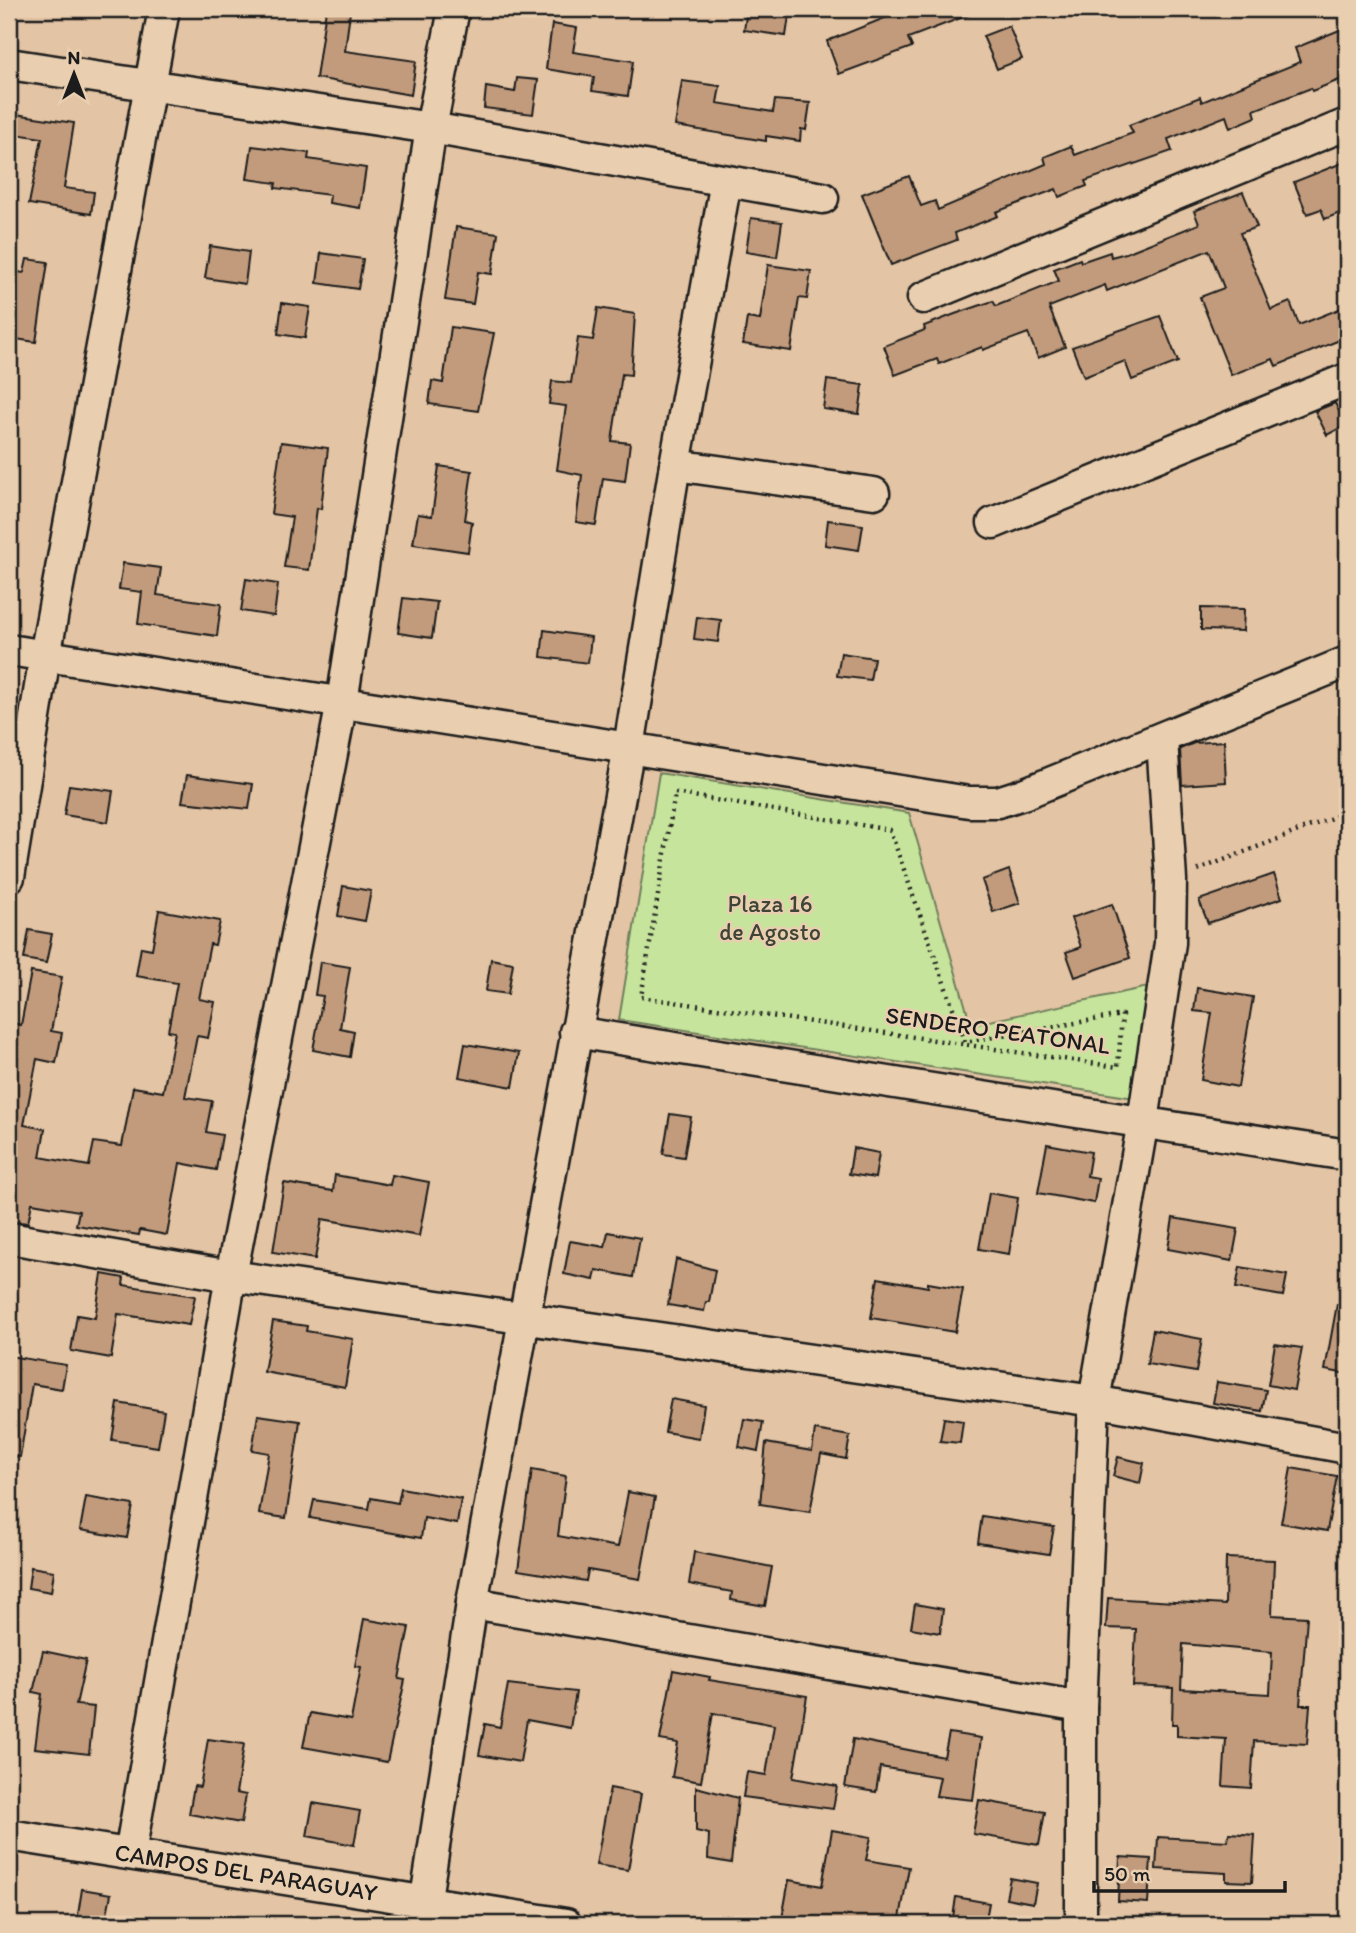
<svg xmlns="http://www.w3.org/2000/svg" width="1356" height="1933" viewBox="0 0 1356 1933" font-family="Itim,sans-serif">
  <rect width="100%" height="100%" fill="#e3c4a4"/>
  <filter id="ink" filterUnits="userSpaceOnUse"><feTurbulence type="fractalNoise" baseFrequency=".0143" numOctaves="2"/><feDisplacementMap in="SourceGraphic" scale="14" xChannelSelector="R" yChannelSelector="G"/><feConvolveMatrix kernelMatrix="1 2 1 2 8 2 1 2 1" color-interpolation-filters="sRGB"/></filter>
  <g filter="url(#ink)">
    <polygon fill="#c6e49c" stroke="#71805c" stroke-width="2" points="659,773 909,813 971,1025 1148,987 1135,1098 619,1020"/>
    <g fill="#c29b7c" stroke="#1c1c1c" stroke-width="2" fill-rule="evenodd">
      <polygon points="326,9 350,12 345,51 416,61 411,95 316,78"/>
      <polygon points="747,9 790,9 786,36 744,30"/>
      <polygon points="907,9 979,11 908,38 912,47 839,74 827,41"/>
      <polygon points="552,24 577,28 573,52 633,61 628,96 592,91 594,77 546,69"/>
      <polygon points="1009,26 1022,59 997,69 983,36"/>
      <polygon points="1347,27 1347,77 1312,91 1311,88 1254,110 1256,117 1230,128 1226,116 1168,139 1172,151 1085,181 1087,186 1059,197 1056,189 996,212 998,216 955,233 957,240 891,265 862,194 909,176 921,206 935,201 938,210 1046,164 1044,157 1071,146 1075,155 1133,133 1129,125 1200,97 1202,102 1300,62 1295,48"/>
      <polygon points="517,78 538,80 533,114 484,108 486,87 515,92"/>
      <polygon points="682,81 720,86 717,103 773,112 775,100 810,103 806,130 801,129 800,141 766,136 766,141 675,126"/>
      <polygon points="9,113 74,123 64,188 94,192 91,214 29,204 42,138 9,133"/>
      <polygon points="252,146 309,153 308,159 366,168 360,208 329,203 330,195 275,188 276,183 247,179"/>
      <polygon points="1347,161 1347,210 1325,219 1321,209 1307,214 1294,182"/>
      <polygon points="1243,192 1257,227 1240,233 1271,310 1290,302 1299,325 1347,306 1347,337 1276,366 1273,359 1231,375 1200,297 1224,288 1209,250 1107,291 1105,285 1049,307 1065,347 1038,358 1028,333 983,350 982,347 939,364 937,359 895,375 884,346 925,330 924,326 955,314 993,301 996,306 1059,281 1054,269 1080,259 1081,262 1110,252 1111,257 1126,253 1199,224 1194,211"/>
      <polygon points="751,218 782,222 777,257 746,252"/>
      <polygon points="456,227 498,233 492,274 478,272 473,304 445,300"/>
      <polygon points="210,246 249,252 245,284 205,278"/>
      <polygon points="321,253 363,259 358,289 317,283"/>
      <polygon points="27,259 48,262 36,342 9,338 9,271 24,273"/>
      <polygon points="768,265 811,271 807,299 799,298 791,351 743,344 747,318 760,320"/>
      <polygon points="282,303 310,307 305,338 278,334"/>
      <polygon points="598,308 635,314 631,375 622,374 612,441 630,443 625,481 603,478 596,525 576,522 582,475 557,470 566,406 549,404 552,381 571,383 578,338 593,340"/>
      <polygon points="1160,316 1178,362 1132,380 1125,361 1084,377 1072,347"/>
      <polygon points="451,327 494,333 478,411 429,404 432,381 443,383"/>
      <polygon points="827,380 863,385 859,414 823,409"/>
      <polygon points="1335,403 1346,425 1327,435 1315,411"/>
      <polygon points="281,442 328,448 321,509 317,508 309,570 284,567 292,517 271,514"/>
      <polygon points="439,466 472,471 465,520 472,522 468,552 413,544 418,514 432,516"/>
      <polygon points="828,520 863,525 859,550 825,545"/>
      <polygon points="123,563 161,568 157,595 221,604 217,636 138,624 142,592 119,589"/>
      <polygon points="246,579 278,584 274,616 241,611"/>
      <polygon points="403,598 437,602 432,638 398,633"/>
      <polygon points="1201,608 1244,609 1243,631 1201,630"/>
      <polygon points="697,617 721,620 718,642 694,639"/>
      <polygon points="544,630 591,637 588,663 541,657"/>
      <polygon points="841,653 874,658 870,680 837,676"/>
      <polygon points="1224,741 1226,782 1182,785 1180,749 1194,743"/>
      <polygon points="187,775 253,784 249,809 182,802"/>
      <polygon points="69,785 113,791 108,822 64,815"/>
      <polygon points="1009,870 1020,903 993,912 982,880"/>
      <polygon points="1274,874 1282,898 1208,923 1199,900"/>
      <polygon points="343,886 371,891 365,921 338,916"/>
      <polygon points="1112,904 1130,958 1075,977 1066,952 1081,947 1071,918"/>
      <polygon points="159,910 220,921 215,945 210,944 199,999 215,1002 208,1038 197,1036 185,1097 212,1101 206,1132 222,1135 216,1170 180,1163 167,1235 140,1230 139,1235 76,1225 79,1211 32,1203 28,1223 9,1221 9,1022 21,1025 31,972 62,977 51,1031 62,1033 56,1063 37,1059 24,1125 45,1129 40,1157 89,1166 94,1142 122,1146 133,1087 163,1092 175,1032 168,1031 177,983 136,976 141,947 152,949"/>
      <polygon points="29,930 52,934 46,963 24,959"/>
      <polygon points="491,959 513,963 508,994 486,991"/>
      <polygon points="320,962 350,967 340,1028 354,1031 350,1057 313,1050 323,996 315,995"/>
      <polygon points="1197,988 1253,997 1238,1087 1201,1080 1212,1013 1194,1011"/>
      <polygon points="465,1044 519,1053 513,1087 459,1077"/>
      <polygon points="670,1114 691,1117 684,1157 663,1154"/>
      <polygon points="1047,1144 1091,1152 1087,1176 1098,1178 1094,1203 1038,1193"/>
      <polygon points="853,1148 879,1153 875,1178 849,1174"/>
      <polygon points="335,1175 390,1185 392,1175 429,1182 419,1236 322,1219 315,1259 273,1252 284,1183 333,1191"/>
      <polygon points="989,1193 1018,1198 1009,1254 979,1249"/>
      <polygon points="1173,1218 1238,1229 1232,1261 1168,1249"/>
      <polygon points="608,1232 640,1238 633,1277 596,1270 594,1280 564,1274 570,1241 605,1247"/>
      <polygon points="676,1259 715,1270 709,1302 706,1302 704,1311 668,1305"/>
      <polygon points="1240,1267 1287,1275 1283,1296 1236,1288"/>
      <polygon points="102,1274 124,1278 123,1285 195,1296 189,1325 118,1314 111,1358 71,1351 77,1315 95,1318"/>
      <polygon points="878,1278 928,1287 928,1283 963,1289 955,1332 871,1318"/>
      <polygon points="1337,1304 1347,1305 1347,1374 1325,1370"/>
      <polygon points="273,1321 307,1326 306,1331 353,1339 345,1387 264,1372"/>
      <polygon points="1153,1330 1202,1339 1196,1372 1147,1364"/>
      <polygon points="1275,1344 1302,1348 1294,1390 1268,1385"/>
      <polygon points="9,1356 66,1365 62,1389 32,1384 20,1457 9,1456"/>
      <polygon points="1217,1382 1266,1390 1262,1411 1213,1403"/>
      <polygon points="671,1399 704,1405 699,1438 665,1432"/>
      <polygon points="118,1403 164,1411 158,1447 112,1440"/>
      <polygon points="258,1415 300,1421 286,1518 259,1514 269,1453 252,1450"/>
      <polygon points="944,1418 963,1421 960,1443 940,1441"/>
      <polygon points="744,1419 763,1422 758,1451 739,1447"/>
      <polygon points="815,1430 850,1436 846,1459 821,1454 810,1512 760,1504 766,1443 812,1451"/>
      <polygon points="1118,1457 1144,1463 1140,1483 1113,1476"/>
      <polygon points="1291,1468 1337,1476 1327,1531 1281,1523"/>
      <polygon points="532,1470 566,1476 558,1536 618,1547 628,1492 655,1497 640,1579 588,1570 586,1581 518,1570"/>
      <polygon points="401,1488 461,1499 457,1524 424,1518 421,1538 310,1518 314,1500 369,1509 371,1498 398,1503"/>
      <polygon points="86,1497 133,1505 127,1538 80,1530"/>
      <polygon points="982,1516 1054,1527 1049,1554 978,1543"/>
      <polygon points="694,1552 772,1567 765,1606 731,1600 732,1592 689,1584"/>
      <path d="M1226 1558 1274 1560 1272 1615 1307 1617 1300 1705H1310L1307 1744 1254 1741 1251 1788 1223 1786 1226 1739 1177 1736V1724H1172L1173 1688 1133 1686 1136 1629 1106 1628 1108 1598 1225 1605ZM1183 1644 1272 1652 1270 1694 1181 1689Z"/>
      <polygon points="31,1567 54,1571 51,1592 28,1588"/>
      <polygon points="915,1604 943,1609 940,1633 911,1628"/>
      <polygon points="364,1619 409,1627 399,1679 405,1680 387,1762 303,1747 310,1713 351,1720 361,1667 355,1666"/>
      <polygon points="43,1651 86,1660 76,1705 94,1707 89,1754 35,1748 42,1694 33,1692"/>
      <polygon points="673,1670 710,1677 709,1680 807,1696 793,1778 837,1786 833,1809 743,1797 747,1772 766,1775 774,1725 713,1713 701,1782 672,1777 678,1743 660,1740"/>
      <polygon points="508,1684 576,1692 570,1728 527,1720 520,1762 479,1755 485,1724 500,1727"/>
      <polygon points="949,1733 981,1738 973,1800 936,1796 940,1777 880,1767 876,1792 845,1787 853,1739 944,1757"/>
      <polygon points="208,1739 244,1744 236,1793 246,1795 241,1823 189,1814 194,1786 200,1787"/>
      <polygon points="696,1787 738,1798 731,1863 708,1859 709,1834 696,1831"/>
      <polygon points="610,1788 641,1794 628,1870 596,1865"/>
      <polygon points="979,1800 1045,1812 1039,1845 973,1834"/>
      <polygon points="313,1803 360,1811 354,1845 307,1836"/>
      <polygon points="832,1830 871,1837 866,1860 909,1867 899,1924 781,1924 789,1880 822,1886"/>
      <polygon points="1229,1833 1255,1835 1252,1882 1226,1881 1226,1873 1156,1869 1158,1837 1228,1841"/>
      <polygon points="1120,1857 1151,1859 1148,1903 1118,1901"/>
      <polygon points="1010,1878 1037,1883 1033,1903 1006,1898"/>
      <polygon points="82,1889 111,1894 105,1924 77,1921"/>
      <polygon points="956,1897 989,1903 985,1924 952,1924"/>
    </g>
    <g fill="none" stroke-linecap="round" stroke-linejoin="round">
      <defs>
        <g id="minor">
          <polyline points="9,64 431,128 823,198"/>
          <polyline points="923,298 1347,124"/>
          <polyline points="675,465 874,493"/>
          <polyline points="993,523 1347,379"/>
          <polyline points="9,650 969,802 998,802 1023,794 1347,662"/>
          <polyline points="9,877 45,656 164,9"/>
          <polyline points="575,1032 1347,1155"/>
          <polyline points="9,1238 231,1276 1094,1401 1347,1448"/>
          <polyline points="472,1603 1081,1707"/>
          <polyline points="9,1835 566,1924"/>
          <polyline points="130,1854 231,1276 342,702 431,128 454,9"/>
          <polyline points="422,1924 472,1603 629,747 675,465 726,181"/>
          <polyline points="1081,1924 1081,1707 1094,1401 1143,1121 1170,943 1171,880 1162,739"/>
        </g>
      </defs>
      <use href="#minor" stroke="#1c1c1c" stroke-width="35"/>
      <g stroke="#1c1c1c" stroke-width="4.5" stroke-dasharray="2 5" stroke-linecap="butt">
        <polygon points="675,793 890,830 965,1042 1122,1015 1118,1067 641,997"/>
        <polyline points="1198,870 1347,812"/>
      </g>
      <use href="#minor" stroke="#e9cfb0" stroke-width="30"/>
    </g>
  </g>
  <g text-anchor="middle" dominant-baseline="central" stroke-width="5" stroke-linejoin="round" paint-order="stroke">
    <g font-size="24" fill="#3e4436" stroke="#e9cfb0">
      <text x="770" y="903">Plaza 16<tspan x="770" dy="28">de Agosto</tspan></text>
    </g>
    <g font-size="24" fill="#1c1c1c" stroke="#e9cfb0">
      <text transform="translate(998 1030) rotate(8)">SENDERO PEATONAL</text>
      <text transform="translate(246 1872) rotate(9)">CAMPOS DEL PARAGUAY</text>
    </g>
  </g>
  <rect width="1356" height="1933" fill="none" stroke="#e9cfb0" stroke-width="35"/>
  <rect x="18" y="18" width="1321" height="1898" fill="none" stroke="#1c1c1c" stroke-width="2.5" filter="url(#ink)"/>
  <g transform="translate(74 74)" stroke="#e9cfb0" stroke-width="5" paint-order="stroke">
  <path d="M0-5L12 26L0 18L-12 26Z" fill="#1c1c1c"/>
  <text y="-10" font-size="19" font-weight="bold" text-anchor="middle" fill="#1c1c1c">N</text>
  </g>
  <path d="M1094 1881v10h191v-10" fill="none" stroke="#1c1c1c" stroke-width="3.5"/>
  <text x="1104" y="1881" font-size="21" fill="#1c1c1c" stroke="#e9cfb0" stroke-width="5" paint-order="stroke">50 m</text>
</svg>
